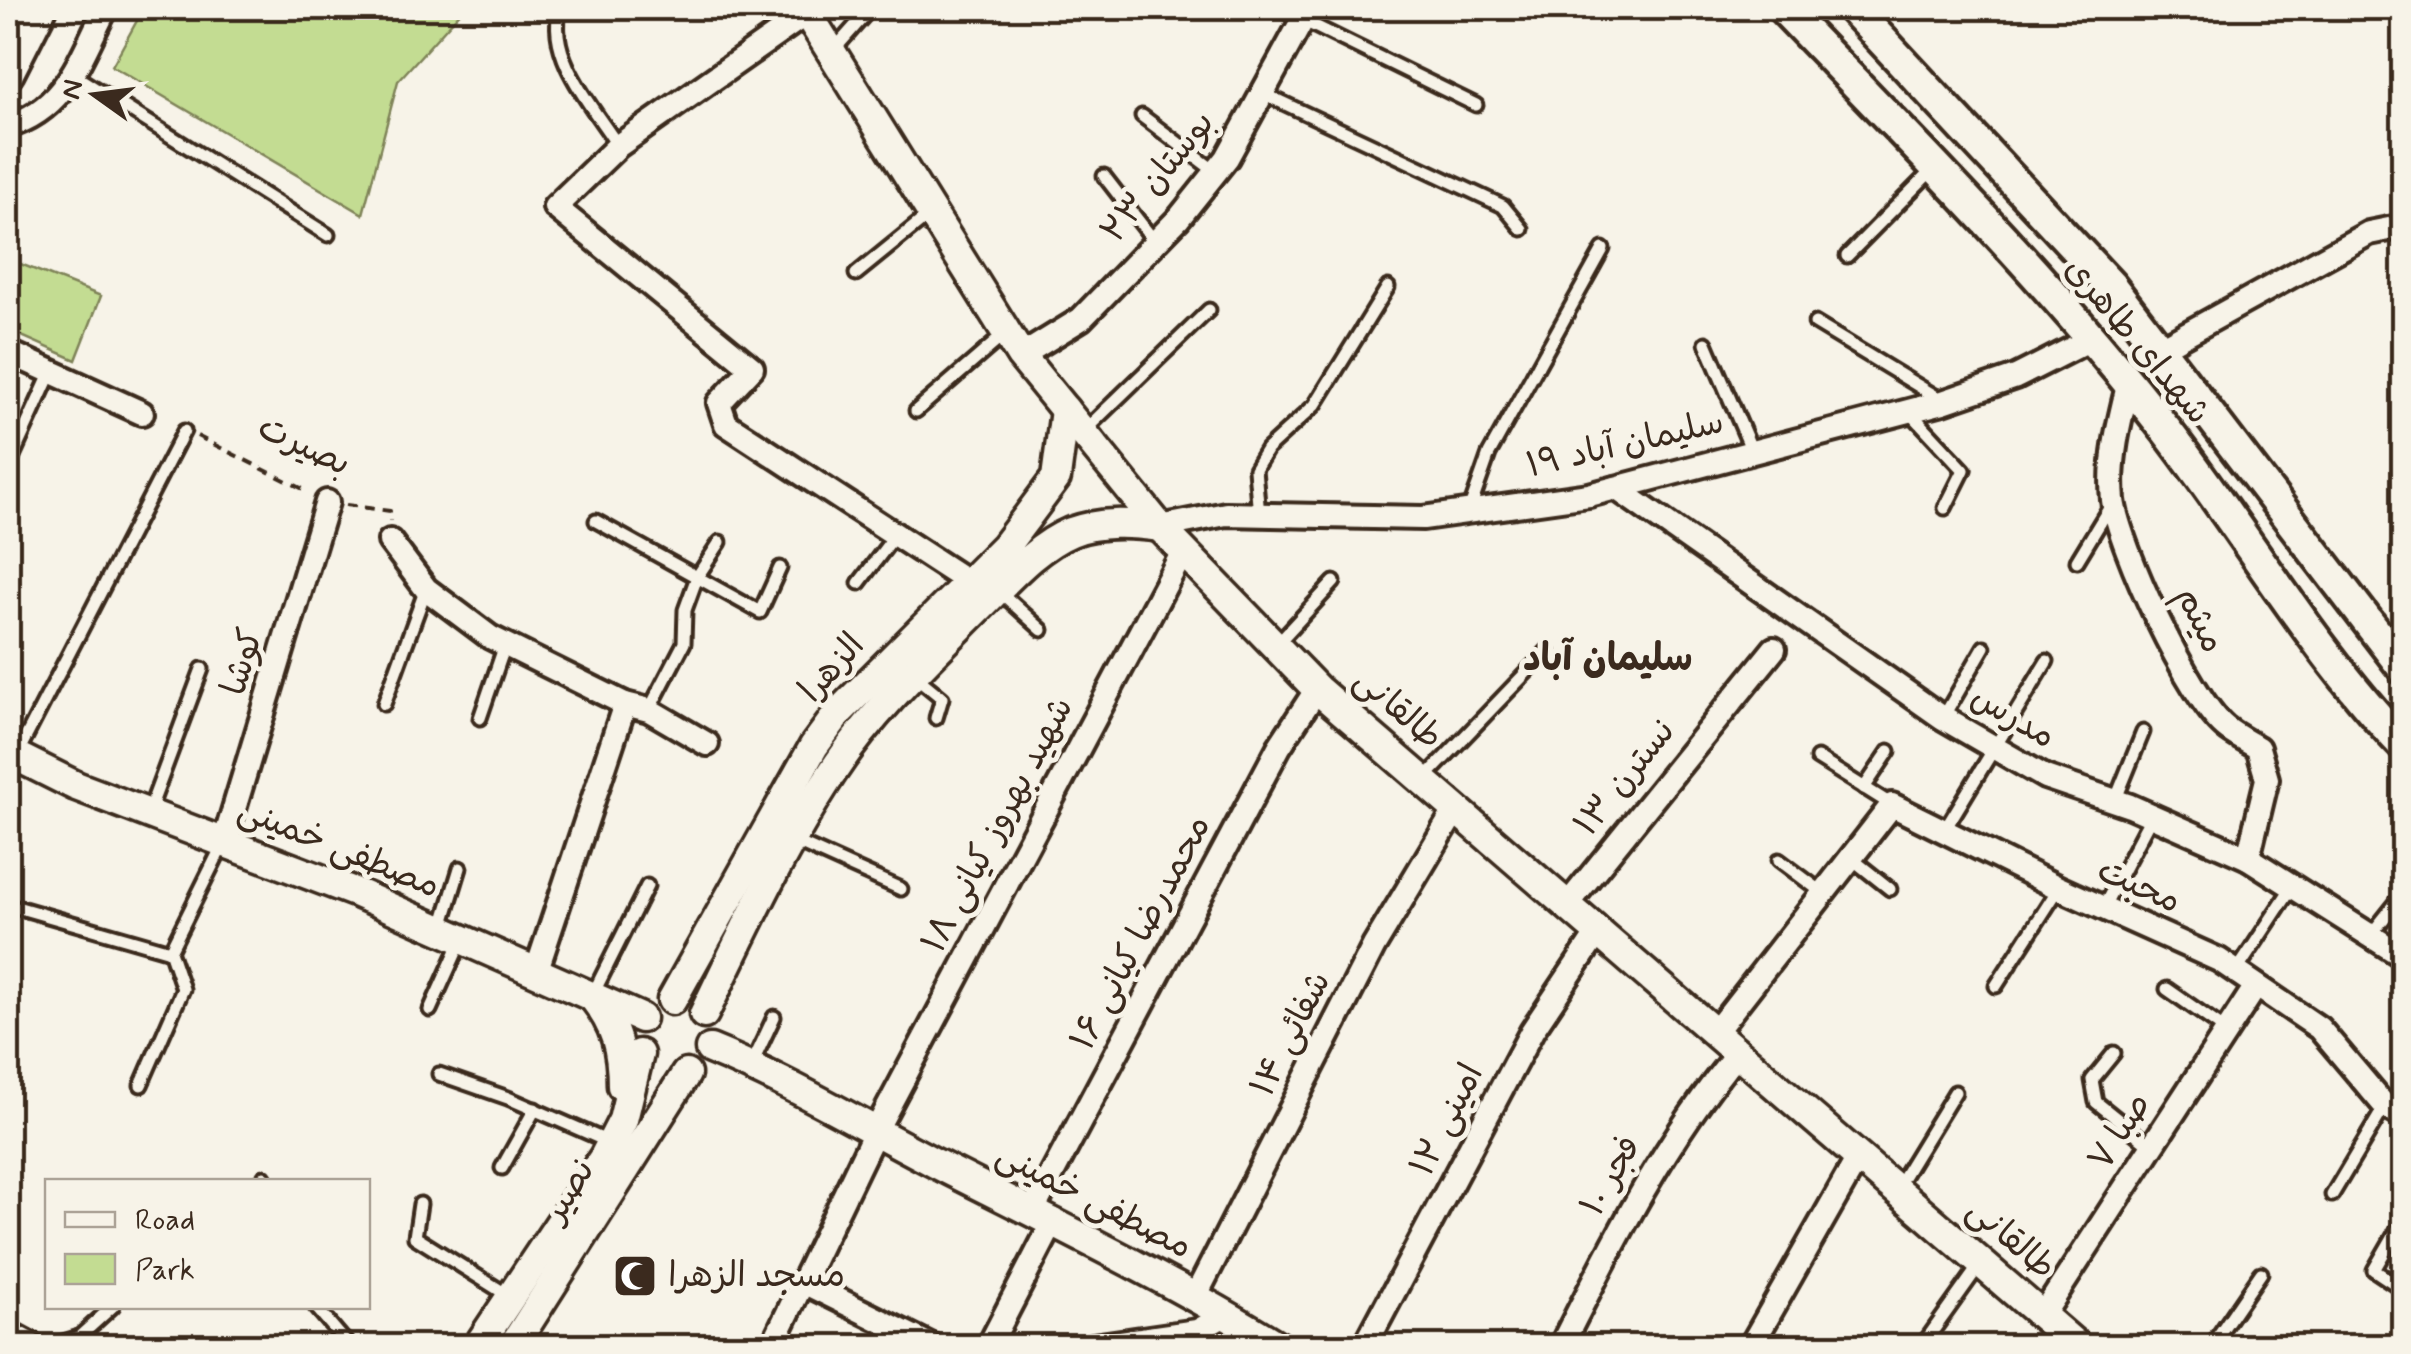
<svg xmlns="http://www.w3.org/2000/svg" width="2411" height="1354" viewBox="0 0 2411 1354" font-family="Mynerve,'Playpen Sans Arabic',sans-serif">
  <rect width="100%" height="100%" fill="#f7f3e8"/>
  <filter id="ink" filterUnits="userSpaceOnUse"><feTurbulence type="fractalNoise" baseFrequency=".01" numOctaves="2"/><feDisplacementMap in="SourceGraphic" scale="20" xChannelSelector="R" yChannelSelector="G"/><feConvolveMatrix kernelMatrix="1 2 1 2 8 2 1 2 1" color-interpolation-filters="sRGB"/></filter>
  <g filter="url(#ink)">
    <g fill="#c3dc92" stroke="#7f8358" stroke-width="2.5">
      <polygon points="144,8 464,8 398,81 363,214 112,66"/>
      <polygon points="8,259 101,296 76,360 8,330"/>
    </g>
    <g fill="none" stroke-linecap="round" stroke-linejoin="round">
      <defs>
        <g id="service">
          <path d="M560 8C546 56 593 107 618 146"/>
          <polyline points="1278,8 1476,105"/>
          <polyline points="832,52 871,8"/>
          <polyline points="72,74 328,235"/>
          <polyline points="1262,93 1503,206 1522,229"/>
          <polyline points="1142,116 1216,172"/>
          <polyline points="1104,176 1155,242"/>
          <polyline points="1847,256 1935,167"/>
          <polyline points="856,274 931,213"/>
          <polyline points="1815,323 1940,399"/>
          <polyline points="1706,343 1752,451"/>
          <polyline points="916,411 1006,333"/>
          <polyline points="1909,411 1964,470 1945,508"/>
          <polyline points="1083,432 1209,310"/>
          <polyline points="8,467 51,372"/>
          <polyline points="1469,511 1489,454 1603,249"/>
          <polyline points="1259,516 1255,469 1267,449 1315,405 1388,287"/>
          <polyline points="596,521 760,612 780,568"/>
          <polyline points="2077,561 2111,505"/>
          <polyline points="859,583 896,534"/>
          <polyline points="998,590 1042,630"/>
          <polyline points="1276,645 1334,582"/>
          <polyline points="915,676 942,698 936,718"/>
          <polyline points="384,704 426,589"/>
          <polyline points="649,710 684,643 685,610 697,577 720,542"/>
          <polyline points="480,718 505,645"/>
          <polyline points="1943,718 1984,647"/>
          <polyline points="16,756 184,431"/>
          <polyline points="1817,758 1892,805"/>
          <polyline points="1423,780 1548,650"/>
          <polyline points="1864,788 1889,751"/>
          <polyline points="2115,801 2143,732"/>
          <polyline points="148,814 202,669"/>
          <polyline points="1944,831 2047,661"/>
          <polyline points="792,840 901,889"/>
          <polyline points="1851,858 1890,889"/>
          <polyline points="1779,860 1823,893"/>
          <polyline points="20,908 170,951"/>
          <polyline points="2103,908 2152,815"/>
          <polyline points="441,930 460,868"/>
          <polyline points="2369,937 2404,893"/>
          <polyline points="2236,972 2292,887"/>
          <polyline points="1996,986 2059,888"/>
          <polyline points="2167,989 2227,1031"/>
          <polyline points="593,994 647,886"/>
          <polyline points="430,1010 462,939"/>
          <polyline points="2114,1053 2092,1080 2096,1102 2152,1147"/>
          <polyline points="751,1066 774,1017"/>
          <polyline points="439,1074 508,1098 611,1143"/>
          <polyline points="141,1085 183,989 170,951 224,842"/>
          <polyline points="502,1168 535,1109"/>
          <polyline points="262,1182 264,1177"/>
          <polyline points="1897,1187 1955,1092"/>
          <polyline points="2332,1195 2385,1106"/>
          <polyline points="420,1204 415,1237 509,1296"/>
          <polyline points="2404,1218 2374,1270 2404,1290"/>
          <polyline points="315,1306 349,1346"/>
          <polyline points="8,1326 45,1346"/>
          <polyline points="50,1346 79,1337 113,1306"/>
          <polyline points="1922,1346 1981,1263"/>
          <polyline points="2211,1346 2261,1273"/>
        </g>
        <g id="minor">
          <polyline points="807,13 618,146 555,207 752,368 719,403 726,424 968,582"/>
          <path d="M8 126C66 109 80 58 106 8"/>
          <polyline points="2159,349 2369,233 2404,226"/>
          <polyline points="8,352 142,413"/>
          <polyline points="1021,356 1081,319 1179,218 1227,158 1309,8"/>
          <path d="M2128 386C2119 422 2109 462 2113 500 2119 547 2189 697 2225 727 2234 735 2247 741 2258 748L2267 779 2248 858"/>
          <polyline points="1616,488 1943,718 2045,777 2130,806 2248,858 2404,957"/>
          <polyline points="1160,527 1226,514 1423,518 1589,495 1943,402 2016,377 2089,340"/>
          <polyline points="390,541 426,589 490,637 625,704 649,710 707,744"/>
          <polyline points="224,842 327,502"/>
          <polyline points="1568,904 1774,649"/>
          <polyline points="536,972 625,704"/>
          <polyline points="1716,1031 1892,805 2059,888 2219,960 2319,1028 2385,1106 2404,1117"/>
          <polyline points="1032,1212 1279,747 1317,689"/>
          <polyline points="803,1282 932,1346"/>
          <polyline points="1196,1295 1374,946 1456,809"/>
          <polyline points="2042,1316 2256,986"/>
          <polyline points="772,1346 875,1132 1184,550"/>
          <polyline points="989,1346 1053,1222"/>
          <polyline points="1093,1346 1197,1331 1227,1314"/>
          <polyline points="1365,1346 1532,1031 1599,931"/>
          <path d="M1561 1346C1613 1243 1664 1141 1739 1051"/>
          <polyline points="1751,1346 1859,1156"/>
        </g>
        <g id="tertiary">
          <polyline points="804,8 1021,356 1160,527 1317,689 2077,1346"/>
          <polyline points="8,752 76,786 357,893 641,1018"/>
          <path d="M593 997C616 1026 622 1050 622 1086"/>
          <polyline points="672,1000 814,746 839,712 1005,546 1027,517 1056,478 1065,410"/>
          <path d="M704 1014C743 933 782 849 832 773 871 713 927 660 978 609 1005 583 1035 547 1071 532 1099 521 1131 523 1160 527"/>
          <path d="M710 1049C789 1081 860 1124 935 1163 1051 1222 1168 1278 1278 1346"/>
          <polyline points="478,1346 604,1157 623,1120 639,1054"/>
          <polyline points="513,1346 686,1074"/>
        </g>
        <g id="secondary">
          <path d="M1783 8C1914 145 2050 280 2166 430 2247 535 2312 649 2404 746"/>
          <polyline points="1852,8 2111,286 2404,669"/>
          <polyline points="8,73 41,8"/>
        </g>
      </defs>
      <use href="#service" stroke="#3b2a1e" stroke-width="19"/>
      <use href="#minor" stroke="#3b2a1e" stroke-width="30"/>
      <use href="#tertiary" stroke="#3b2a1e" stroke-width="35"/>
      <use href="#secondary" stroke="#3b2a1e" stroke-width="38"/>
      <g stroke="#3b2a1e" stroke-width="4" stroke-dasharray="10 8" stroke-linecap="butt">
        <polyline points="197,436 309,492"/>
        <polyline points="346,505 390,511 390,521"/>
      </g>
      <use href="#service" stroke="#f7f3e8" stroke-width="11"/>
      <use href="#minor" stroke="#f7f3e8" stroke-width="22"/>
      <use href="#tertiary" stroke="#f7f3e8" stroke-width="28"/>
      <use href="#secondary" stroke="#f7f3e8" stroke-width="30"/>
    </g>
  </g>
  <defs>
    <symbol id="mosque-square" viewBox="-11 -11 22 22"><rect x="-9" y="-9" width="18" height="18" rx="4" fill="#3b2a1e" stroke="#f7f3e8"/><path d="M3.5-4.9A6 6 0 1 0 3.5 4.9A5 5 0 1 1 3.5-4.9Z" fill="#fff"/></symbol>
  </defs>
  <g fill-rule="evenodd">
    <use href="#mosque-square" x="610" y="1251" width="50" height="50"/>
  </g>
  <g text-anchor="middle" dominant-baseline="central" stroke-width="10" stroke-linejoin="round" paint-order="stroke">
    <g font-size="35" fill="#3b2a1e" stroke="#f7f3e8">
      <text transform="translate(1158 177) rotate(-51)">بوستان ۲۳</text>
      <text transform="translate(2137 341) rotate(50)">شهدای طاهری</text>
      <text transform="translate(1625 444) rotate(-13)">سلیمان آباد ۱۹</text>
      <text transform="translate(304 446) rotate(25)">بصیرت</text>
      <text transform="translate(2200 620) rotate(64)">میثم</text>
      <text transform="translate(243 662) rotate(-73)">کوشا</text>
      <text transform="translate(832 668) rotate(-48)">الزهرا</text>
      <text transform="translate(1398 709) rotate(41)">طالقانی</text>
      <text transform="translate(2013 717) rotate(30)">مدرس</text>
      <text transform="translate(1625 778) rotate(-51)">نسترن ۱۳</text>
      <text transform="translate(998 825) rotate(-62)">شهید بهروز کیانی ۱۸</text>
      <text transform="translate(339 848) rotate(22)">مصطفی خمینی</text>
      <text transform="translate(2139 886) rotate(24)">محبت</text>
      <text transform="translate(1141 933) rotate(-62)">محمدرضا کیانی ۱۶</text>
      <text transform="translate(1291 1034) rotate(-63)">شفائی ۱۴</text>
      <text transform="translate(1447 1120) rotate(-63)">امینی ۱۲</text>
      <text transform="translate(2120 1132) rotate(-57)">صبا ۷</text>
      <text transform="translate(1611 1176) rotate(-60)">فجر ۱۰</text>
      <text transform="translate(569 1191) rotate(-58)">نصیر</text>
      <text transform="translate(1094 1201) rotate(27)">مصطفی خمینی</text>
      <text transform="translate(2011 1239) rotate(41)">طالقانی</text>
    </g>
    <g font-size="35" fill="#3b2a1e" stroke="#f7f3e8" text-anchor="start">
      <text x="668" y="1276">مسجد الزهرا</text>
    </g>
    <g font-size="38" font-weight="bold" fill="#3b2a1e" stroke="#f7f3e8">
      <text x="1608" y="659">سلیمان آباد</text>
    </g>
  </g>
  <rect width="2411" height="1354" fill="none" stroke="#f7f3e8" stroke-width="40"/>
  <rect x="20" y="20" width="2371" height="1314" fill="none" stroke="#3b2a1e" stroke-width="4" filter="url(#ink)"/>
  <rect x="45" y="1179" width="325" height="130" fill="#f7f3e8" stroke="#aca397" stroke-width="2.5"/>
  <rect x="65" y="1212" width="50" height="15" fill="#f7f3e8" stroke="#aca397" stroke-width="2.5"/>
  <text x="135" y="1229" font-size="30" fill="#3b2a1e">Road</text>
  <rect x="65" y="1254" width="50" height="30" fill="#c3dc92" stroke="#aca397" stroke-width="2.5"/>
  <text x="135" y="1279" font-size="30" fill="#3b2a1e">Park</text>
  <g transform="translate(95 95) rotate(284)" stroke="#f7f3e8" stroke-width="8" paint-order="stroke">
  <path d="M0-8L18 38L0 25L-18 38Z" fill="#3b2a1e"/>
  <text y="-15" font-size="28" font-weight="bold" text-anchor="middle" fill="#3b2a1e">N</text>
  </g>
</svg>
